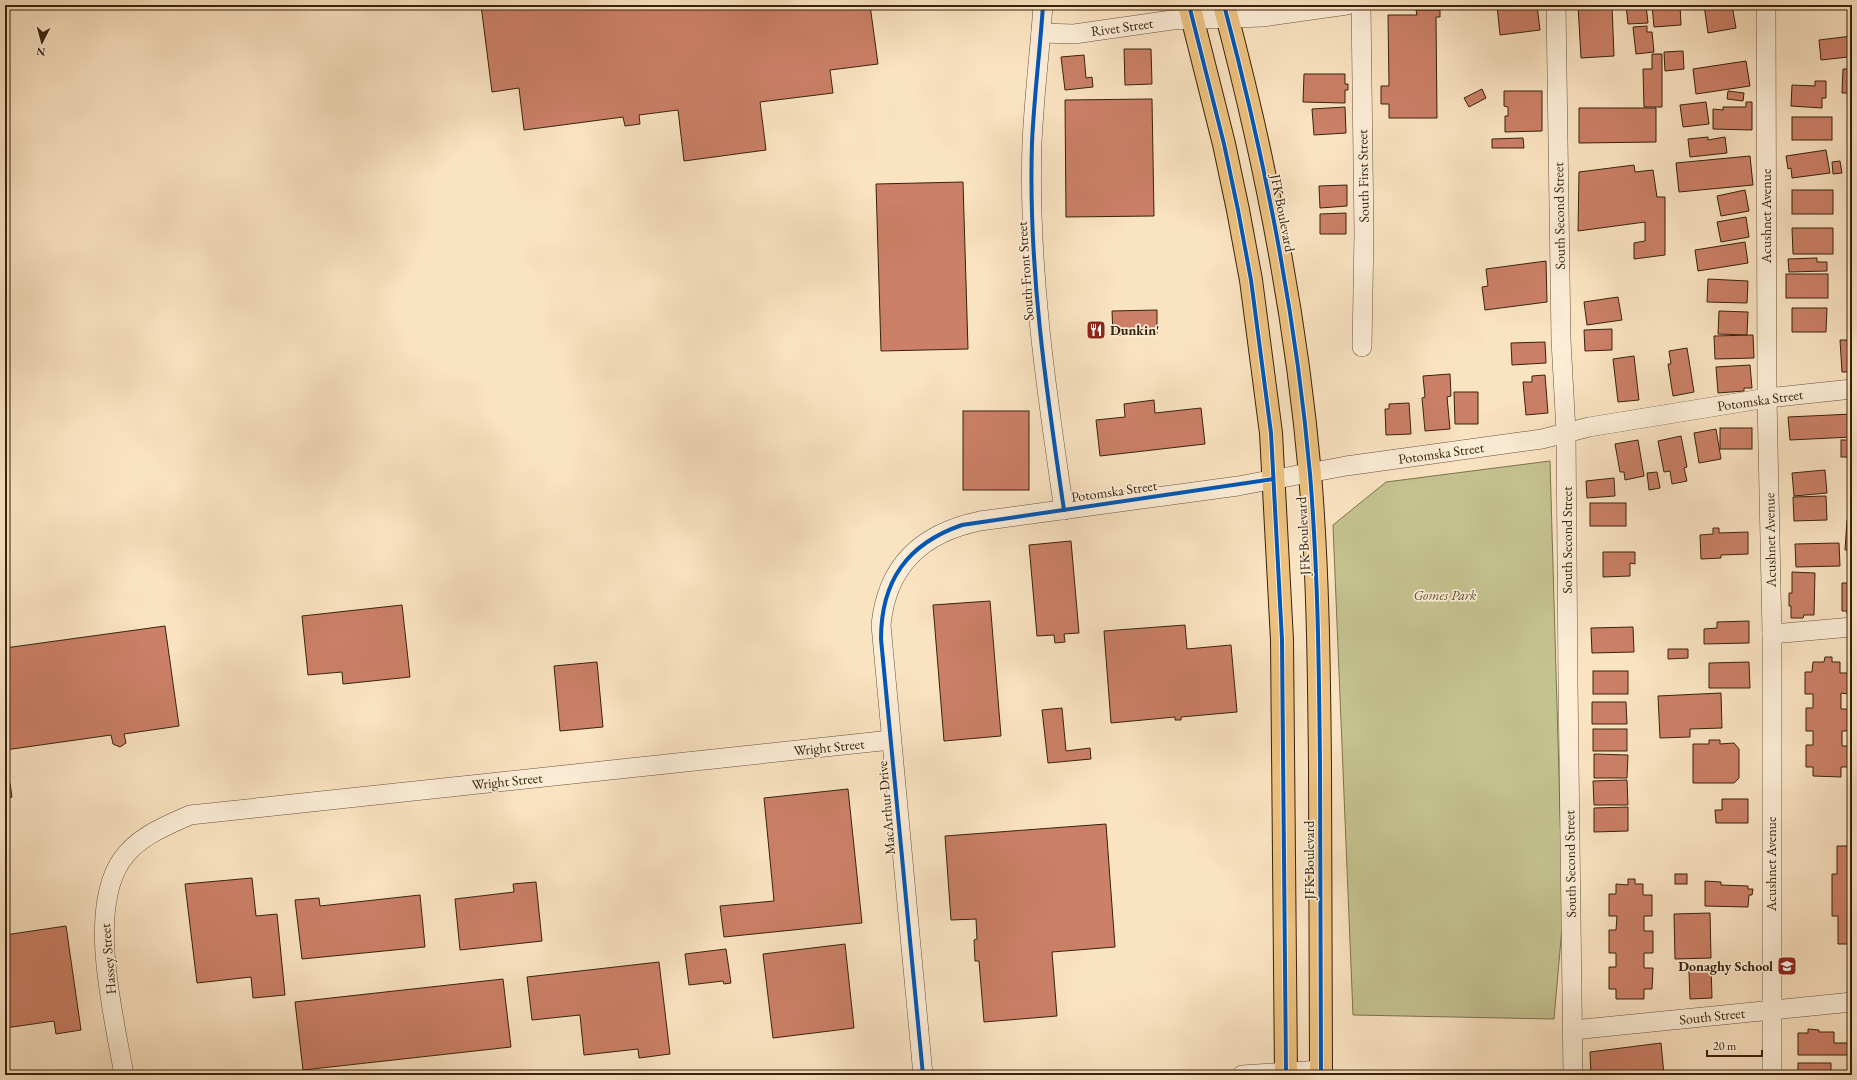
<svg xmlns="http://www.w3.org/2000/svg" width="1857" height="1080" viewBox="0 0 1857 1080" font-family="'EB Garamond',serif">
  <rect width="100%" height="100%" fill="#fae3c1"/>
  <filter id="stains"><feTurbulence type="fractalNoise" baseFrequency=".005" numOctaves="4"/><feColorMatrix values="0 0 0 0 .2 0 0 0 0 .09 0 0 0 0 .02 0 0 0 .5 -.17"/></filter>
  <radialGradient id="worn" r=".72"><stop offset=".6" stop-color="#630" stop-opacity="0"/><stop offset="1" stop-color="#630" stop-opacity=".3"/></radialGradient>
  <polygon fill="#c4c28f" stroke="#7e724e" points="1550,461 1563,916 1554,1019 1353,1015 1333,525 1386,482"/>
  <g fill="#cb8067" stroke="#38220c">
    <polygon points="481,5 870,5 878,64 830,70 833,93 760,102 766,150 684,161 678,110 639,115 640,124 625,126 623,117 524,130 519,88 492,92"/>
    <polygon points="1497,5 1537,5 1540,30 1500,35"/>
    <polygon points="1578,5 1612,5 1614,56 1581,58"/>
    <polygon points="1626,5 1646,5 1648,23 1628,24"/>
    <polygon points="1652,5 1680,5 1681,25 1654,27"/>
    <polygon points="1704,5 1732,5 1736,28 1708,33"/>
    <polygon points="1416,10 1440,10 1440,17 1436,17 1437,118 1389,118 1389,104 1381,104 1381,86 1389,86 1388,15 1417,15"/>
    <polygon points="1647,26 1647,32 1652,32 1654,52 1636,54 1633,27"/>
    <polygon points="1852,36 1852,62 1849,62 1848,57 1821,60 1819,40"/>
    <polygon points="1124,49 1151,49 1152,84 1125,85"/>
    <polygon points="1683,51 1684,69 1665,71 1664,52"/>
    <polygon points="1652,54 1662,54 1662,107 1644,107 1643,69 1652,69"/>
    <polygon points="1084,55 1086,78 1092,77 1093,87 1065,90 1061,57"/>
    <polygon points="1746,61 1750,86 1696,94 1693,69"/>
    <polygon points="1843,69 1852,69 1852,93 1842,93"/>
    <polygon points="1304,74 1345,74 1345,84 1348,84 1348,90 1345,90 1345,103 1303,102"/>
    <polygon points="1815,81 1826,81 1826,98 1822,98 1822,108 1791,106 1792,85 1815,86"/>
    <polygon points="1482,89 1486,98 1469,107 1464,98"/>
    <polygon points="1504,91 1542,91 1542,131 1505,132 1505,116 1508,116 1508,107 1504,106"/>
    <polygon points="1728,91 1744,93 1743,101 1727,99"/>
    <polygon points="1152,99 1154,216 1066,217 1065,100"/>
    <polygon points="1706,102 1709,124 1683,127 1680,105"/>
    <polygon points="1746,102 1752,102 1752,130 1713,129 1713,109 1723,110 1723,107 1746,107"/>
    <polygon points="1345,107 1346,133 1314,135 1312,109"/>
    <polygon points="1579,108 1656,108 1656,142 1579,143"/>
    <rect x="1792" y="117" width="40" height="23"/>
    <polygon points="1708,137 1708,140 1725,137 1727,153 1690,157 1688,139"/>
    <polygon points="1523,138 1524,148 1492,148 1492,139"/>
    <polygon points="1826,150 1830,173 1792,178 1791,168 1788,169 1786,156"/>
    <polygon points="1750,156 1753,185 1679,192 1676,163"/>
    <polygon points="1840,161 1842,173 1833,174 1832,162"/>
    <polygon points="1634,165 1635,172 1653,170 1657,197 1665,197 1665,255 1634,259 1634,243 1645,241 1645,222 1578,231 1579,172"/>
    <polygon points="963,182 968,349 881,351 876,184"/>
    <polygon points="1347,185 1347,206 1320,208 1319,186"/>
    <polygon points="1745,190 1749,211 1721,216 1717,196"/>
    <rect x="1792" y="190" width="41" height="24"/>
    <polygon points="1346,213 1346,234 1320,234 1320,214"/>
    <polygon points="1746,217 1749,237 1721,242 1717,222"/>
    <polygon points="1792,228 1833,228 1833,254 1793,254"/>
    <polygon points="1745,242 1748,263 1698,271 1695,250"/>
    <polygon points="1817,258 1817,262 1827,262 1827,271 1789,272 1788,259"/>
    <polygon points="1546,261 1547,302 1485,310 1482,287 1488,286 1486,269"/>
    <rect x="1786" y="274" width="42" height="24"/>
    <polygon points="1708,279 1748,281 1747,303 1707,302"/>
    <polygon points="1618,297 1622,320 1587,325 1584,302"/>
    <polygon points="1792,308 1827,308 1826,332 1792,332"/>
    <polygon points="1157,310 1157,334 1113,335 1112,311"/>
    <polygon points="1719,311 1748,312 1747,335 1718,334"/>
    <polygon points="1612,329 1612,350 1585,351 1584,330"/>
    <polygon points="1753,335 1754,358 1715,359 1714,336"/>
    <polygon points="1840,340 1852,340 1852,372 1842,372"/>
    <polygon points="1545,342 1546,363 1512,365 1511,343"/>
    <polygon points="1687,348 1694,392 1673,396 1668,364 1671,364 1669,351"/>
    <polygon points="1634,356 1639,400 1618,402 1613,359"/>
    <polygon points="1750,365 1752,388 1744,388 1744,391 1718,393 1716,367"/>
    <polygon points="1450,374 1451,396 1447,397 1450,429 1425,431 1422,398 1425,397 1423,376"/>
    <polygon points="1545,375 1548,413 1526,415 1523,382 1532,382 1532,376"/>
    <polygon points="1454,392 1478,392 1478,424 1455,424"/>
    <polygon points="1154,400 1155,413 1201,408 1205,444 1100,456 1096,420 1125,417 1124,404"/>
    <polygon points="1409,403 1411,434 1386,435 1385,409 1389,409 1389,404"/>
    <rect x="963" y="411" width="66" height="79"/>
    <polygon points="1852,414 1852,437 1790,440 1788,417"/>
    <rect x="1720" y="428" width="32" height="21"/>
    <polygon points="1716,429 1721,459 1699,463 1694,433"/>
    <polygon points="1681,436 1687,467 1684,468 1687,481 1672,484 1670,471 1664,472 1658,441"/>
    <polygon points="1638,440 1644,476 1625,480 1624,472 1620,472 1615,444"/>
    <rect x="1841" y="440" width="11" height="17"/>
    <polygon points="1825,470 1827,493 1794,496 1792,473"/>
    <polygon points="1657,472 1660,488 1649,490 1647,473"/>
    <polygon points="1614,478 1615,496 1587,498 1586,481"/>
    <polygon points="1826,496 1827,520 1794,521 1793,497"/>
    <rect x="1590" y="503" width="36" height="23"/>
    <polygon points="1847,520 1852,521 1852,550 1845,550"/>
    <polygon points="1713,528 1719,528 1719,533 1748,532 1748,554 1721,555 1721,558 1701,559 1700,535 1713,534"/>
    <polygon points="1071,541 1079,633 1064,634 1065,642 1055,643 1054,635 1037,636 1029,545"/>
    <polygon points="1839,543 1840,566 1796,567 1795,544"/>
    <polygon points="1603,552 1635,552 1635,564 1630,563 1630,576 1603,577"/>
    <polygon points="1849,568 1852,568 1852,614 1847,614 1847,611 1842,611 1842,583 1849,583"/>
    <polygon points="1792,572 1815,573 1814,615 1804,615 1803,618 1791,618 1791,606 1789,606 1789,593 1792,593"/>
    <polygon points="990,601 1001,736 944,741 933,605"/>
    <polygon points="402,605 410,677 343,684 342,672 308,675 302,616"/>
    <polygon points="1749,621 1749,643 1704,644 1704,629 1717,628 1717,622"/>
    <polygon points="1185,625 1187,649 1231,645 1237,712 1181,717 1181,720 1175,720 1175,717 1111,723 1104,631"/>
    <polygon points="165,626 179,726 124,734 126,743 120,747 113,744 111,735 5,750 5,648"/>
    <polygon points="1633,627 1634,652 1592,653 1591,628"/>
    <polygon points="1668,649 1688,649 1688,658 1668,659"/>
    <polygon points="1825,657 1832,657 1832,662 1840,662 1840,673 1848,673 1848,694 1841,693 1841,709 1850,709 1849,731 1842,731 1842,746 1849,746 1849,767 1841,767 1841,777 1813,776 1813,767 1806,767 1806,745 1813,745 1813,731 1806,731 1806,708 1813,708 1813,694 1805,694 1805,672 1812,672 1813,662 1824,662"/>
    <polygon points="597,662 603,727 560,731 554,666"/>
    <polygon points="1749,662 1750,688 1709,688 1709,663"/>
    <rect x="1593" y="671" width="35" height="23"/>
    <polygon points="1721,693 1722,728 1690,729 1690,737 1660,738 1658,696"/>
    <polygon points="1592,702 1626,702 1627,724 1592,724"/>
    <polygon points="1062,708 1066,751 1090,748 1091,759 1048,763 1042,710"/>
    <rect x="1593" y="729" width="34" height="22"/>
    <polygon points="1709,740 1720,740 1720,744 1734,743 1739,749 1739,778 1734,783 1693,783 1693,744 1709,744"/>
    <polygon points="1594,754 1628,755 1627,778 1594,778"/>
    <polygon points="1627,780 1628,805 1594,805 1593,781"/>
    <polygon points="5,783 10,783 12,797 5,799"/>
    <polygon points="848,789 862,923 724,937 720,906 774,901 764,798"/>
    <polygon points="1722,799 1748,799 1748,823 1716,823 1715,810 1722,810"/>
    <polygon points="1628,807 1628,831 1594,832 1594,808"/>
    <polygon points="1106,824 1115,947 1052,952 1057,1016 984,1022 979,961 975,961 974,940 977,939 976,919 951,920 945,836"/>
    <polygon points="1837,846 1852,846 1852,944 1838,944 1838,916 1832,916 1832,874 1837,874"/>
    <rect x="1675" y="874" width="12" height="10"/>
    <polygon points="252,878 256,916 277,914 285,995 253,998 251,977 197,983 185,884"/>
    <polygon points="1628,879 1635,879 1635,884 1643,884 1643,895 1652,895 1652,916 1644,916 1644,931 1653,931 1653,953 1644,953 1644,968 1653,968 1652,989 1644,989 1644,999 1616,999 1616,989 1609,989 1609,967 1616,967 1616,953 1609,953 1609,930 1616,930 1617,916 1609,916 1609,894 1616,894 1616,884 1628,885"/>
    <polygon points="1705,881 1721,882 1721,885 1748,886 1748,889 1753,889 1752,895 1749,895 1748,907 1705,906"/>
    <polygon points="536,882 542,941 460,950 455,899 514,892 513,884"/>
    <polygon points="420,895 425,947 302,959 295,900 319,898 320,906"/>
    <polygon points="1710,913 1711,958 1675,959 1674,914"/>
    <polygon points="66,926 81,1030 56,1034 54,1021 5,1028 5,935"/>
    <polygon points="845,944 854,1028 773,1038 763,954"/>
    <polygon points="726,949 731,983 724,984 723,981 689,985 685,954"/>
    <polygon points="659,962 670,1054 639,1058 638,1049 584,1055 580,1015 532,1020 527,977"/>
    <polygon points="1701,965 1711,965 1712,998 1690,999 1689,971 1701,970"/>
    <polygon points="503,979 511,1047 303,1070 295,1002"/>
    <polygon points="1808,1029 1819,1030 1819,1032 1834,1032 1834,1043 1852,1043 1852,1055 1798,1055 1798,1033 1808,1033"/>
    <polygon points="1661,1043 1664,1075 1688,1073 1688,1075 1591,1075 1590,1052"/>
    <polygon points="1798,1063 1831,1063 1831,1075 1792,1075 1798,1074"/>
    <rect x="1721" y="1073" width="27" height="2"/>
  </g>
  <g fill="none" stroke-linecap="round" stroke-linejoin="round">
    <defs>
      <g id="minor">
        <path d="M1043 5C1040 51 1034 97 1032 143 1028 266 1046 389 1064 510"/>
        <polyline points="1361,5 1364,234 1362,347"/>
        <polyline points="1556,5 1561,340 1566,432 1568,682 1573,1075"/>
        <polyline points="1766,5 1767,398 1772,634 1772,1075"/>
        <polyline points="1041,33 1074,34 1172,20 1263,17 1347,5"/>
        <polyline points="1772,634 1852,627"/>
        <polyline points="1573,1030 1852,1002"/>
        <path d="M124 1075C114 1016 87 913 121 861 137 837 165 826 190 815L891 740"/>
        <path d="M923 1075 881 625C887 565 922 533 980 521L1238 486 1346 466 1542 439 1589 427 1767 398 1852 389"/>
        <polyline points="1242,1075 1321,1070"/>
      </g>
      <g id="major">
        <polyline points="1189,5 1224,144 1238,210 1251,280 1271,433 1282,640 1286,1075"/>
        <path d="M1224 5C1265 159 1296 315 1310 474 1318 571 1319 668 1320 766 1320 869 1320 972 1321 1075"/>
      </g>
    </defs>
    <use href="#minor" stroke="#685239" stroke-width="20"/>
    <use href="#major" stroke="#38220c" stroke-width="24"/>
    <use href="#minor" stroke="#fcedd7" stroke-width="19"/>
    <use href="#major" stroke="#edc280" stroke-width="22"/>
    <defs>
      <g id="cycleway">
        <path d="M1043 5C1040 51 1034 97 1032 143 1028 266 1046 389 1064 510"/>
        <polyline points="1189,5 1224,144 1238,210 1251,280 1271,433 1282,640 1286,1075"/>
        <path d="M1224 5C1265 159 1296 315 1310 474 1318 571 1319 668 1320 766 1320 869 1320 972 1321 1075"/>
        <path d="M923 1075 881 639C881 581 907 544 962 525L1273 479"/>
      </g>
    </defs>
    <use href="#cycleway" stroke="#fcedd7" stroke-width="6"/>
    <use href="#cycleway" stroke="#0057b8" stroke-width="4"/>
  </g>
  <defs>
    <symbol id="restaurant-square" viewBox="-11 -11 22 22"><rect x="-9" y="-9" width="18" height="18" rx="4" fill="#8f2418" stroke="#fcedd7"/><path d="M-5-6h1v4h1v-4h1v4h1v-4h1v5L-1.5 .5V6h-2V.5L-5-1ZM5-6V6H3V1.5H1.5Q1.5-4 5-6Z" fill="#fff"/></symbol>
    <symbol id="school-square" viewBox="-11 -11 22 22"><rect x="-9" y="-9" width="18" height="18" rx="4" fill="#8f2418" stroke="#fcedd7"/><path d="M0-5L7-2L0 1L-7-2ZM-4 1L0 2.5L4 1V4Q0 6-4 4Z" fill="#fff"/></symbol>
  </defs>
  <g fill-rule="evenodd">
    <use href="#restaurant-square" x="1085" y="319" width="22" height="22"/>
    <use href="#school-square" x="1776" y="955" width="22" height="22"/>
  </g>
  <g text-anchor="middle" dominant-baseline="central" stroke-width="3.5" stroke-linejoin="round" paint-order="stroke">
    <g font-size="14" fill="#38220c" stroke="#fcedd7">
      <text transform="translate(1122 27) rotate(-8)">Rivet Street</text>
      <text transform="translate(1363 176) rotate(-91)">South First Street</text>
      <text transform="translate(1283 213) rotate(79)">JFK Boulevard</text>
      <text transform="translate(1559 216) rotate(-91)">South Second Street</text>
      <text transform="translate(1766 216) rotate(-90)">Acushnet Avenue</text>
      <text transform="translate(1025 271) rotate(-94)">South Front Street</text>
      <text transform="translate(1760 400) rotate(-8)">Potomska Street</text>
      <text transform="translate(1441 453) rotate(-8)">Potomska Street</text>
      <text transform="translate(1114 491) rotate(-8)">Potomska Street</text>
      <text transform="translate(1303 536) rotate(-93)">JFK Boulevard</text>
      <text transform="translate(1567 540) rotate(-90)">South Second Street</text>
      <text transform="translate(1770 540) rotate(-91)">Acushnet Avenue</text>
      <text transform="translate(829 747) rotate(-6)">Wright Street</text>
      <text transform="translate(507 781) rotate(-6)">Wright Street</text>
      <text transform="translate(886 808) rotate(-95)">MacArthur Drive</text>
      <text transform="translate(1309 860) rotate(-90)">JFK Boulevard</text>
      <text transform="translate(1570 864) rotate(-91)">South Second Street</text>
      <text transform="translate(1771 864) rotate(-90)">Acushnet Avenue</text>
      <text transform="translate(108 959) rotate(-95)">Hassey Street</text>
      <text transform="translate(1712 1016) rotate(-6)">South Street</text>
    </g>
    <g font-size="14" font-weight="bold" fill="#38220c" stroke="#fcedd7" text-anchor="start">
      <text x="1110" y="330">Dunkin'</text>
      <text x="1773" y="966" text-anchor="end">Donaghy School</text>
    </g>
    <g font-size="14" font-style="italic" fill="#625233" stroke="#fcedd7">
      <text x="1445" y="595">Gomes Park</text>
    </g>
  </g>
  <rect width="1857" height="1080" fill="none" stroke="#fae3c1" stroke-width="20"/>
  <rect x="6" y="6" width="1845" height="1068" fill="none" stroke="#38220c" stroke-width="2"/>
  <rect x="10" y="10" width="1837" height="1060" fill="none" stroke="#38220c"/>
  <g transform="translate(42 42) rotate(186)" stroke="#fcedd7" stroke-width="3" paint-order="stroke">
  <path d="M0-3L7 15L0 10L-7 15Z" fill="#38220c"/>
  <text y="-6" font-size="11" font-weight="bold" text-anchor="middle" fill="#38220c">N</text>
  </g>
  <path d="M1707 1050v6h55v-6" fill="none" stroke="#38220c" stroke-width="2"/>
  <text x="1713" y="1050" font-size="12" fill="#38220c" stroke="#fcedd7" stroke-width="3" paint-order="stroke">20 m</text>
  <rect width="100%" height="100%" filter="url(#stains)"/>
  <rect width="100%" height="100%" fill="url(#worn)"/>
</svg>
